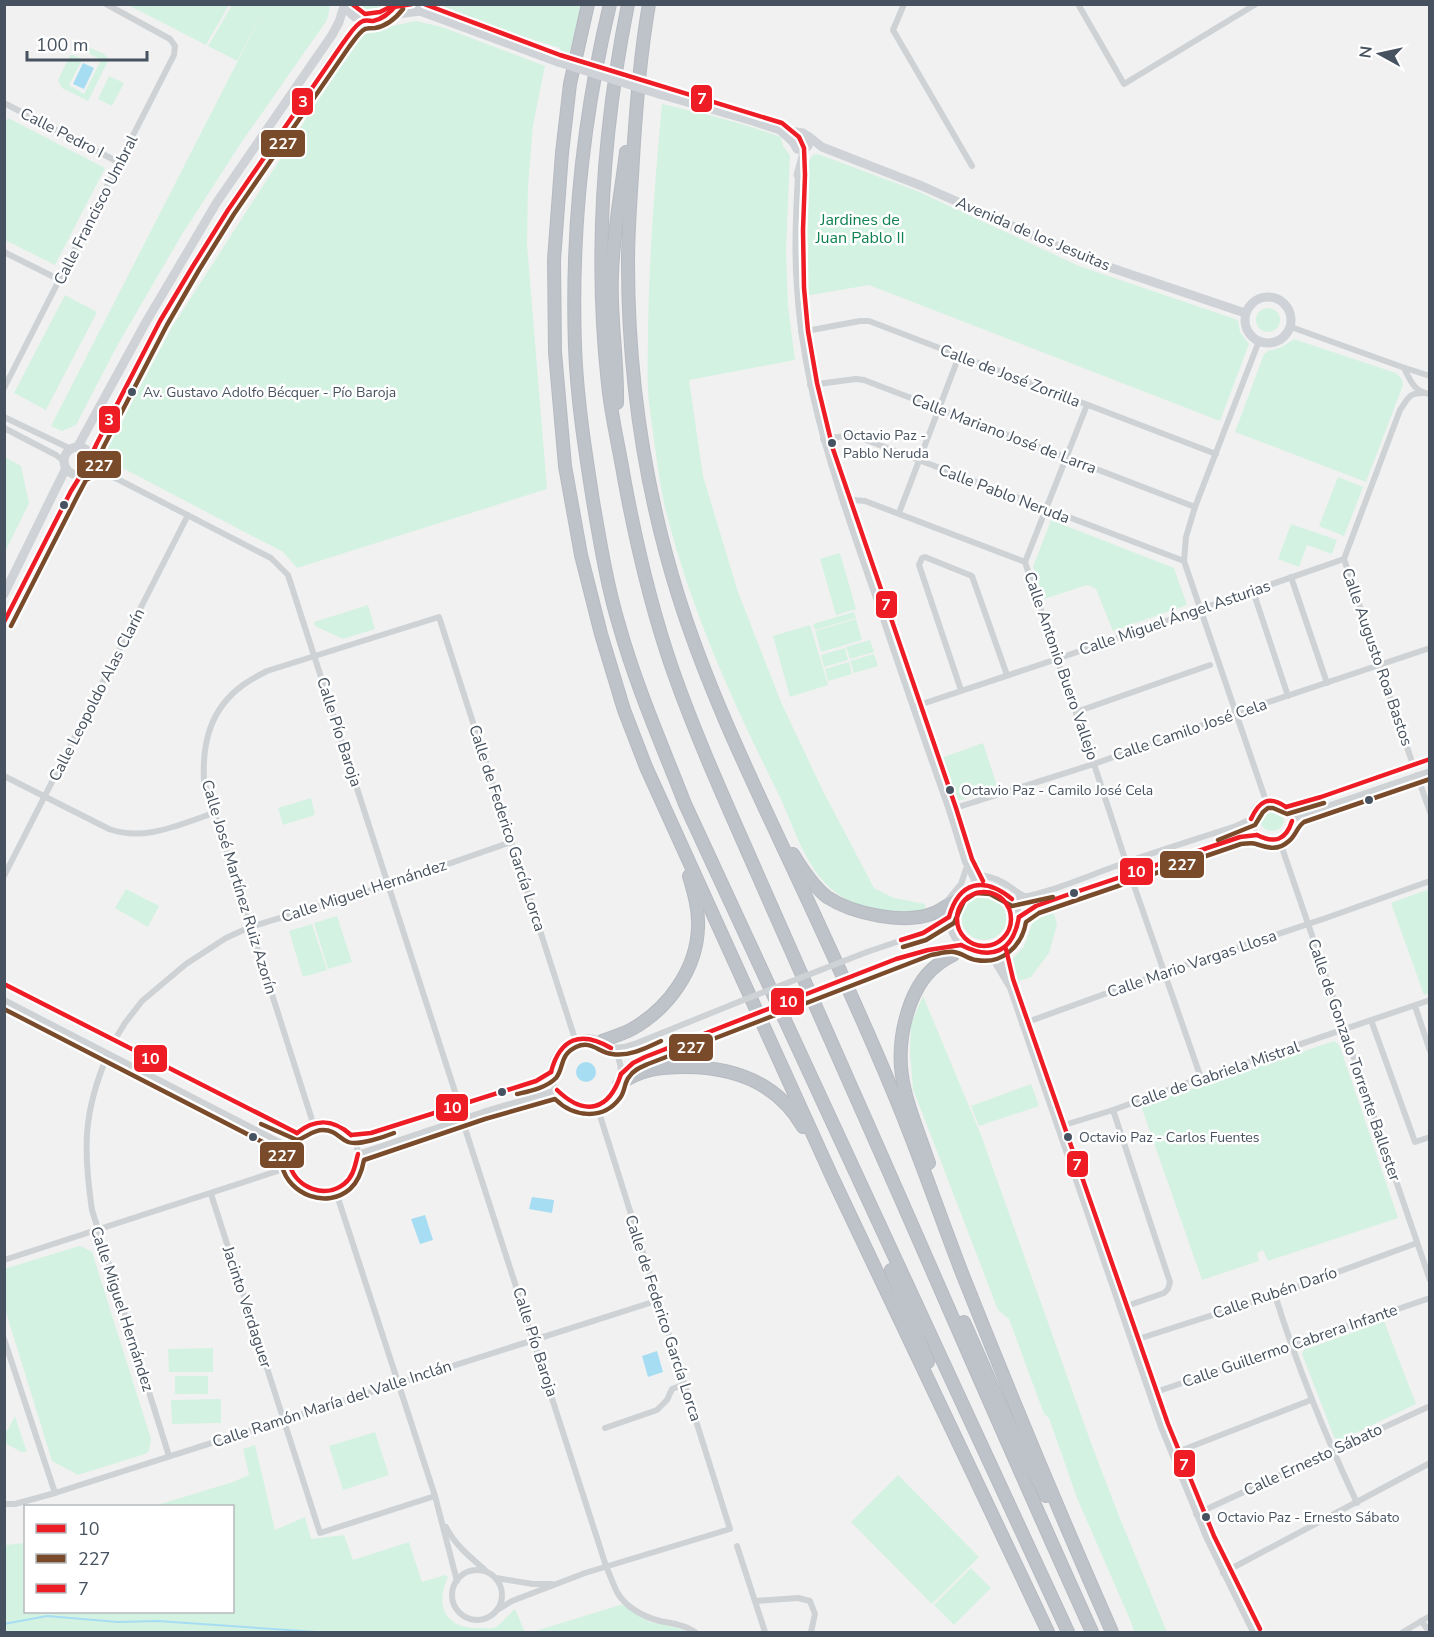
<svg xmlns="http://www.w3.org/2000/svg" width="1434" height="1637" viewBox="0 0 1434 1637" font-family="'Nunito Sans',sans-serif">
  <rect width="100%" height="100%" fill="#f2f1f1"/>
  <g fill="#d4f2e2">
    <polygon points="128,5 229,5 206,45"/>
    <polygon points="232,5 330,4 329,12 327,20 241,143 181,236 117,346 76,425 62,431 51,426 266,6 237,61 208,46"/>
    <path d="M352 5H391C381 19 363 18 352 5Z"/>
    <polygon points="435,5 582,5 568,58 559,54 560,48 492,27"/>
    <polygon points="416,21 442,27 545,66 533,125 528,186 527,244 547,489 297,568 283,552 109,461 108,447 172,327 351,49 365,34 383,30 396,25"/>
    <polygon points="88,47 104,54 109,59 88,101 62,88 58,80 70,55 73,55 80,58 81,62 69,85 84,94 101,60 86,52"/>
    <polygon points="109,76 124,83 112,106 98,99"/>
    <path d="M662 104C703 113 742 123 781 137L783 146 790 155 786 250 788 306 795 360 689 380 703 476 738 592 781 702 823 791 874 888 894 898 925 904 926 911C892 916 853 911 827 885 803 861 793 825 779 795 734 705 692 613 667 515 660 489 657 460 653 433 651 419 649 405 648 391 647 371 648 351 648 331 649 255 655 180 662 104Z"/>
    <polygon points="8,118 105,168 55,265 5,240 4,124"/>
    <polygon points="818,154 917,191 1079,266 1238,320 1240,332 1249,344 1220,421 869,285 806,296 803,226 806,165 813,155"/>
    <polygon points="65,295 97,312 46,410 14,393"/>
    <circle cx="1268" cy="320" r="12"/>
    <polygon points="1294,339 1396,373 1402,379 1403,385 1366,482 1235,432 1264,354 1268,351 1282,347"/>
    <polygon points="5,457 21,466 29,503 5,552"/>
    <polygon points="1338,477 1363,487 1344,536 1319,526"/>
    <polygon points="1051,520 1174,568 1187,605 1113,631 1096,589 1087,585 1044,599 1033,567"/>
    <polygon points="1291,524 1337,540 1332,554 1307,545 1299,567 1278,559"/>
    <polygon points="840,553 856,609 836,615 820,559"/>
    <polygon points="368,605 375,629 343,639 315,626 314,622"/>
    <polygon points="854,612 856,618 815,630 813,624"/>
    <polygon points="856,619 862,640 821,652 815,631"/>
    <polygon points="810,625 828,685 790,697 773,636"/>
    <polygon points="870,640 874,652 850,659 846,647"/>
    <polygon points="845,648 848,660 824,667 821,655"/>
    <polygon points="874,654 878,666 854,673 850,661"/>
    <polygon points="849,662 852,674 828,681 825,669"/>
    <polygon points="983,743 998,789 957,801 952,796 940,761 941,758"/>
    <polygon points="311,798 315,815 283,825 278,808"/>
    <circle cx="1272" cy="819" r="12"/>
    <polygon points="126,889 159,906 148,927 115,908"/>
    <polygon points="1429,889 1429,993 1424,995 1391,903"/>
    <circle cx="984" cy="917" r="23"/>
    <polygon points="1054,913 1057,925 1049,953 1031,977 1016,982 1009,963 1024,946 1032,924 1036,919"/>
    <polygon points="337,916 352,962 328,969 314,923"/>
    <polygon points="312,924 327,970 303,977 289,931"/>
    <polygon points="923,996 981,1135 1091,1443 1119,1516 1167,1632 1134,1632 1131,1622 1077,1498 1049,1418 1044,1414 1009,1319 998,1310 913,1089 910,1053 911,1024"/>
    <polygon points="1334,1041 1337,1043 1340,1047 1398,1218 1268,1261 1263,1250 1257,1253 1259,1261 1202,1280 1141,1106"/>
    <polygon points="1031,1084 1039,1106 979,1126 971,1106"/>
    <polygon points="79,1246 83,1247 92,1252 151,1439 149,1451 145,1454 78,1475 52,1461 5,1309 4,1269"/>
    <polygon points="1384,1321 1416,1404 1343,1439 1336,1439 1334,1437 1304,1359 1302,1354 1304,1350"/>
    <polygon points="213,1348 213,1372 169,1372 168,1349"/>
    <rect x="175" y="1376" width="33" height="18"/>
    <polygon points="221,1399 221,1423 172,1424 171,1400"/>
    <polygon points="15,1416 27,1452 21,1452 5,1443 5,1430 7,1431"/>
    <polygon points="375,1432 389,1475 343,1490 329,1446"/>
    <path d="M255 1445 275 1530 305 1517 311 1539 344 1535 353 1560 409 1542 422 1582 445 1575 448 1577C434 1606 446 1629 479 1628 483 1628 490 1629 494 1628 499 1626 510 1613 515 1609L525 1632H5V1545L25 1543 26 1612H232V1506H154L233 1482 249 1475 243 1449Z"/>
    <polygon points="898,1475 979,1557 932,1604 851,1522"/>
    <polygon points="971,1568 991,1588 954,1625 934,1605"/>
    <polygon points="620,1605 626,1606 650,1622 672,1626 690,1632 532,1632"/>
  </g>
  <g fill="#a6ddf3">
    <polygon points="83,63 94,68 84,89 73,84"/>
    <circle cx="586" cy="1072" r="10"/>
    <polygon points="532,1197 554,1200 552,1213 529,1209"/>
    <polygon points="425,1215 433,1240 420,1244 411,1219"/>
    <polygon points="657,1351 663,1372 648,1377 642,1356"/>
  </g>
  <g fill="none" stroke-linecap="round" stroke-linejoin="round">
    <polyline stroke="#a6ddf3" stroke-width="2" points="4,1624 47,1616 118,1622 158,1621 317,1632"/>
    <defs>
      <g id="highway">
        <polyline points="588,4 570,84 562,153 554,260 555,352 565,466 581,555 601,634 624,710 646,767 833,1179 1048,1632"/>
        <path d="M610 4C583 117 571 232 575 347 577 399 585 450 593 501 600 542 607 585 619 625 636 686 662 745 685 804L1068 1632"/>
        <path d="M628 4C603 129 594 258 608 384 611 415 619 447 624 478 636 543 651 608 673 671 697 739 727 805 756 871 789 945 821 1019 854 1093 934 1273 1011 1454 1092 1632"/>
        <path d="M649 4C639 61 635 119 632 176 630 205 628 234 628 263 628 375 645 489 678 595 705 681 743 762 781 843 819 924 857 1005 891 1087 917 1148 938 1211 962 1273 1010 1394 1060 1514 1112 1632"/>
        <path d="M617 403C618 360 610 318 612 275 613 234 621 193 626 152"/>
        <path d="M793 854C802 869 813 886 827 897 853 914 905 925 934 913 941 910 948 905 954 901"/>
        <path d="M602 1041C612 1037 623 1034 632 1029 668 1009 697 969 698 927 699 910 694 893 689 876"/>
        <path d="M619 1084C642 1069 659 1067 685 1067 734 1067 777 1082 803 1127"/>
        <path d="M929 1163C909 1104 887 1066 911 1002 920 980 931 966 953 955"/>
        <polyline points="891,1270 928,1362"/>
        <polyline points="964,1322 1006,1417 1046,1496"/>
      </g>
    </defs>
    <use href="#highway" stroke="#b6bac1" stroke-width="14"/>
    <g stroke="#ced2d5" stroke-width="6">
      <polyline points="904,4 893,30 972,166"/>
      <polyline points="1078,4 1124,84 1256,4"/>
      <polyline points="4,103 120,163"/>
      <path d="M798 175C796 213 794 250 797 288 804 399 842 501 878 604 901 673 925 742 949 810L965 862 976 884"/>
      <polyline points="4,252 60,280"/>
      <polyline points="1291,327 1402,367 1430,376"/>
      <polyline points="801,332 860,321 869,321 1216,454"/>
      <polyline points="1259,341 1195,507 1186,537 1184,561 1266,801"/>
      <path d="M1404 368C1410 380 1414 392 1430 394"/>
      <polyline points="810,385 856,379 864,380 1195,507"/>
      <polyline points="4,388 174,55 175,46 170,39 106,4"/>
      <polyline points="1087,405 1025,562 1057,659 1094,764 1126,862"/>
      <polyline points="4,417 71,449"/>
      <polyline points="4,428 56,455 65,462"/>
      <polyline points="823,439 853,435 1184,561"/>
      <polyline points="92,466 271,558 288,575 459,1104"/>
      <polyline points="843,503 853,500 865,501 1025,562"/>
      <polyline points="899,513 959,356"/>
      <polyline points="1291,577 1327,683"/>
      <polyline points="1253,591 1288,696"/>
      <polyline points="961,690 919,565 922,558 925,557 972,576 1007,675"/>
      <polyline points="913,707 1057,659 1344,559"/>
      <polyline points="1076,712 1210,665"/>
      <path d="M1413 765 1344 559 1400 410C1408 399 1408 393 1423 393"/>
      <polyline points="1417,775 1430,812"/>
      <path d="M4 776 109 829C145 842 180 824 214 813"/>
      <circle cx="1271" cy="820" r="20"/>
      <polyline points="1286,807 1321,797 1430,759"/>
      <polyline points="949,810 1094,764 1236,713 1430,648"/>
      <polyline points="1292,821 1301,815 1430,771"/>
      <polyline points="1279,839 1430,1280"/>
      <path d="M971 872C980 876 991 876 1000 881 1010 885 1016 893 1025 896"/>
      <polyline points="1130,874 1201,1078"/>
      <polyline points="4,876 188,515"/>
      <circle cx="984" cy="919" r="35"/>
      <path d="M1012 899C1052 893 1089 875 1127 862 1163 849 1200 838 1236 826L1251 819"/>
      <polyline points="947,901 961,884 966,869"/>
      <polyline points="1019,917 1036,906 1064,896 1240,837 1257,835"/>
      <polyline points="1020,931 1028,915 1032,912"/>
      <polyline points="867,952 923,933 949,917"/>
      <polyline points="962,953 973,958 993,962"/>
      <polyline points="987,954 995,963 1010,988 1161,1427 1207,1539 1253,1632"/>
      <polyline points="1001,960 1006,981"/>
      <polyline points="1002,962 1005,953 1016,940"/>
      <path d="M875 968C904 957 930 946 961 945"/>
      <polyline points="4,984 297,1133"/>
      <polyline points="4,1000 289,1147"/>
      <polyline points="1415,1006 1430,1051"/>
      <polyline points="1371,1020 1415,1142 1430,1137"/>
      <polyline points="1022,1024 1165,972 1326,918 1430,881"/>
      <circle cx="586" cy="1072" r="35"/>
      <polyline points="114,1041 125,1023 142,1001 186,964 226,938 250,927 388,885 511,842"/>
      <polyline points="611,1048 624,1047 637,1043 741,1001"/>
      <path d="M108 1054C83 1112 83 1149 92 1210L169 1456"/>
      <polyline points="621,1074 633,1063 645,1057 747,1017"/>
      <polyline points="1113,1110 1170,1282 1168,1289 1164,1293 1121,1308"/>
      <path d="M462 1119 606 1566C610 1575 613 1584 617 1592 625 1607 644 1617 660 1621 672 1623 685 1625 695 1632"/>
      <circle cx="323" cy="1156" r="35"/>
      <path d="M313 1123 204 781C202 743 210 709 243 685 250 680 259 675 267 671L439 617 575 1039"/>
      <polyline points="1058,1127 1113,1110 1201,1078 1430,1000"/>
      <polyline points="351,1135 371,1133 536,1081 551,1072"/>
      <polyline points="358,1154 483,1112 557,1090"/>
      <polyline points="335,1189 435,1496 457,1581"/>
      <polyline points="211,1194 320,1533 435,1496"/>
      <polyline points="4,1260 290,1167"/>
      <path d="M1275 1295C1297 1366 1325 1435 1357 1503"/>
      <polyline points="4,1339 55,1493"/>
      <polyline points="1132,1341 1275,1295 1417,1243"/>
      <polyline points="1150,1394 1430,1298"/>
      <polyline points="605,1428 657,1410 667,1400 672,1389 685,1384"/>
      <polyline points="1172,1454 1311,1400"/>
      <polyline points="4,1504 15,1504 55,1493 659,1300"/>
      <polyline points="1196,1514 1430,1406"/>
      <path d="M446 1527C455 1545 470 1557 485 1570"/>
      <polyline points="737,1546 765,1632"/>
      <circle cx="477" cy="1595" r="25"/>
      <polyline points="1223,1573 1430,1463"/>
      <polyline points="496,1578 533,1584 552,1584"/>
      <polyline points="755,1601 798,1598 810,1601 815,1614 811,1632"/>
      <polyline points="497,1610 512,1601 585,1573 730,1529 597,1106"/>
      <polyline points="1421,1621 1430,1632"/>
      <polyline points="1403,1632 1430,1616"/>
    </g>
    <g stroke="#cfd2d6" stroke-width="9">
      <path d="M344 4C358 29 382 25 397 4"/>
      <polyline points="413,4 420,11 558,62"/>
      <polyline points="390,15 420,11"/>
      <polyline points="659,94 753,121 780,130 803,133 809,138 808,146 803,150 797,149 793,142 780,130"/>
      <polyline points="808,136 822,147 922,186 1088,260 1245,313"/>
      <polyline points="798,175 805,149"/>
      <circle cx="1268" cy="320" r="23"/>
      <circle cx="78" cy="461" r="14"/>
      <polyline points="77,448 146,322 217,202 332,35 339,22 344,6"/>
      <polyline points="91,456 97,443 160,321 193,266 228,210 343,43 355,28 363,21"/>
      <polyline points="4,594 66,468"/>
      <polyline points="4,623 81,475"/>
    </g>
    <use href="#highway" stroke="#bec3c9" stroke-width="12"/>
    <g stroke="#ced2d5" stroke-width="6">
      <polyline points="741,1001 867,952"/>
      <polyline points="747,1017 875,968"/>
    </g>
    <polyline stroke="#cfd2d6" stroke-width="9" points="558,62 659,94"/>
    <defs>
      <g id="bus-1">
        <polyline points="1286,807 1321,797 1430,759"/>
        <path d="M1251 819C1259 801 1269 795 1286 807"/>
        <path d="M1257 835C1275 844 1286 840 1292 821"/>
        <path d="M949 917C959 881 984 876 1012 899"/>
        <polyline points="1019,917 1036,906 1064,896 1240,837 1257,835"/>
        <polyline points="901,940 923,933 949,917"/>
        <path d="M961 945C992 961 1013 952 1019 917"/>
        <polyline points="4,984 297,1133"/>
        <path d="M551 1072C560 1038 581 1030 611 1048"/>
        <polyline points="621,1074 633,1063 645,1057 896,959 928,950 961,945"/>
        <path d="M557 1090C585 1117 609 1111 621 1074"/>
        <path d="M297 1133C316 1118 333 1119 351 1135"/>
        <polyline points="351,1135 371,1133 536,1081 551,1072"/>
        <path d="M289 1147C289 1153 289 1160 290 1166 297 1188 325 1199 344 1184 354 1176 355 1165 358 1154"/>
      </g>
      <g id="bus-2">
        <path d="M11 626 78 495 86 480 94 476 99 469V457L104 446 167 325 199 270 234 214 349 47C353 42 359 32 365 29 368 28 372 28 375 28 387 26 396 18 403 9"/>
        <polyline points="1218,840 1255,825 1263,812 1268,808 1273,808 1287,814 1324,803"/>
        <polyline points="903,947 926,940 954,923 964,901 976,893 990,894 1012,906 1053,897"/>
        <path d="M4 1009 282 1152C282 1156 281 1161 282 1166 289 1195 327 1209 350 1189 359 1181 362 1171 364 1160L485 1119 555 1099C573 1117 603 1121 620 1098 625 1092 624 1083 629 1077 633 1070 641 1067 648 1064L931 955C938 954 947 951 954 952 962 953 968 959 976 960 1002 965 1022 946 1026 922L1039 913 1241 844C1246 844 1252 842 1256 844 1268 848 1278 851 1289 841 1296 835 1297 827 1304 822L1430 779"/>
        <path d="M517 1094C530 1091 546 1088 556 1078 564 1069 559 1055 576 1047 591 1040 598 1052 612 1054 629 1057 646 1048 661 1041"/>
        <path d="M261 1124 297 1140C306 1138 312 1130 323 1130 336 1130 338 1138 348 1142 358 1146 384 1137 394 1133"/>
      </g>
      <g id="bus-3">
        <polyline points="352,4 365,14 380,12 388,8 412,4"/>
        <polyline points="424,4 560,55 782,123 799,137 804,148 805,175 803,230 804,288 808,331 817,383 833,449 956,808 972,859 983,881"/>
        <circle cx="984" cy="919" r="27"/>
        <polyline points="1006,949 1013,979 1168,1424 1214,1536 1260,1629"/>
      </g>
      <path id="bus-4" d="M4 622 71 491 81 475 89 470 92 466 91 456 97 443 160 321 193 266 228 210 343 43C348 37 355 24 363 21 366 20 370 21 373 21 383 19 390 13 397 4"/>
    </defs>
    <use href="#bus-1" stroke="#fff" stroke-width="9"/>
    <use href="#bus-2" stroke="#fff" stroke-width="9"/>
    <use href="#bus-3" stroke="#fff" stroke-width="9"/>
    <use href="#bus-4" stroke="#fff" stroke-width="9"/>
    <use href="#bus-1" stroke="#ee1c25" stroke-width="4.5"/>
    <use href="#bus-2" stroke="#7a4b2a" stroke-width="4.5"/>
    <use href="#bus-3" stroke="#ee1c25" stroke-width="4.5"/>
    <use href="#bus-4" stroke="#ee1c25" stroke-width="4.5"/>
  </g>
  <g fill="#46525f" stroke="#fff" stroke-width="2">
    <circle cx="132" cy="392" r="5"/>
    <circle cx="832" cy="443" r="5"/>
    <circle cx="64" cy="505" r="5"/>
    <circle cx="950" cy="790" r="5"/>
    <circle cx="1369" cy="800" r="5"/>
    <circle cx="1074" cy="893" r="5"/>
    <circle cx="502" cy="1092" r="5"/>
    <circle cx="253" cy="1137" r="5"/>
    <circle cx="1068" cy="1137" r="5"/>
    <circle cx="1206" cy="1517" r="5"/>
  </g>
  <g text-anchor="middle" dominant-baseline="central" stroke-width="5" stroke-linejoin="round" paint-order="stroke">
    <g font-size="14" fill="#46525f" stroke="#fff" text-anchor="start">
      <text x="143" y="392">Av. Gustavo Adolfo Bécquer - Pío Baroja</text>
      <text x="843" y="435">Octavio Paz -<tspan x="843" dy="18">Pablo Neruda</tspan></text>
      <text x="961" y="790">Octavio Paz - Camilo José Cela</text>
      <text x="1079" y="1137">Octavio Paz - Carlos Fuentes</text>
      <text x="1217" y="1517">Octavio Paz - Ernesto Sábato</text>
    </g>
    <g font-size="16" fill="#46525f" stroke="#fff">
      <text transform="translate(62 133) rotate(27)">Calle Pedro I</text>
      <text transform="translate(96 210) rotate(-63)">Calle Francisco Umbral</text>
      <text transform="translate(1033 234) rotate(23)">Avenida de los Jesuitas</text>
      <text transform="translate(1010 376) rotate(21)">Calle de José Zorrilla</text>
      <text transform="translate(1004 434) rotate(21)">Calle Mariano José de Larra</text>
      <text transform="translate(1004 494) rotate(21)">Calle Pablo Neruda</text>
      <text transform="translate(1175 618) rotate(-19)">Calle Miguel Ángel Asturias</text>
      <text transform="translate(1377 657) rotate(71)">Calle Augusto Roa Bastos</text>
      <text transform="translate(1061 666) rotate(71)">Calle Antonio Buero Vallejo</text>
      <text transform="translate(97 695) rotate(-63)">Calle Leopoldo Alas Clarín</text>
      <text transform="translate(1190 730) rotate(-19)">Calle Camilo José Cela</text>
      <text transform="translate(339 732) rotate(72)">Calle Pío Baroja</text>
      <text transform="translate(507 828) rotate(72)">Calle de Federico García Lorca</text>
      <text transform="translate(239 887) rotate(73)">Calle José Martínez Ruiz Azorín</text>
      <text transform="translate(364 891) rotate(-18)">Calle Miguel Hernández</text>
      <text transform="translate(1192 964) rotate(-19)">Calle Mario Vargas Llosa</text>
      <text transform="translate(1354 1060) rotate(71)">Calle de Gonzalo Torrente Ballester</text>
      <text transform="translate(1215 1075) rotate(-19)">Calle de Gabriela Mistral</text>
      <text transform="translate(1275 1293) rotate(-19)">Calle Rubén Darío</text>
      <text transform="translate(247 1307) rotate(72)">Jacinto Verdaguer</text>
      <text transform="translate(122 1309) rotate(72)">Calle Miguel Hernández</text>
      <text transform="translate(663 1318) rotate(72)">Calle de Federico García Lorca</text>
      <text transform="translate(535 1342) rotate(72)">Calle Pío Baroja</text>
      <text transform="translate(1290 1346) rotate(-19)">Calle Guillermo Cabrera Infante</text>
      <text transform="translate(332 1404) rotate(-18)">Calle Ramón María del Valle Inclán</text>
      <text transform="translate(1313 1460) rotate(-25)">Calle Ernesto Sábato</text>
    </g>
    <g font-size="16" fill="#0f8251" stroke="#fff">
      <text x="860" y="220">Jardines de<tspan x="860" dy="18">Juan Pablo II</tspan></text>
    </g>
  </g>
  <g stroke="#fff" stroke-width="2">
    <rect x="690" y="84" width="23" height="29" rx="6" fill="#ee1c25"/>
    <rect x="291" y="87" width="23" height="29" rx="6" fill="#ee1c25"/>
    <rect x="260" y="129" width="46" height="29" rx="6" fill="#7a4b2a"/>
    <rect x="98" y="405" width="23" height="29" rx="6" fill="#ee1c25"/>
    <rect x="76" y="450" width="46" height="29" rx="6" fill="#7a4b2a"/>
    <rect x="875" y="590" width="23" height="29" rx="6" fill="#ee1c25"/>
    <rect x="1159" y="850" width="46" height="29" rx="6" fill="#7a4b2a"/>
    <rect x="1119" y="857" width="35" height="29" rx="6" fill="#ee1c25"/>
    <rect x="770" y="987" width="35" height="29" rx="6" fill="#ee1c25"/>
    <rect x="668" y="1033" width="46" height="29" rx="6" fill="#7a4b2a"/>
    <rect x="133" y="1044" width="35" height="29" rx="6" fill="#ee1c25"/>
    <rect x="435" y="1093" width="34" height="29" rx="6" fill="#ee1c25"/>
    <rect x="259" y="1141" width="46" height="28" rx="6" fill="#7a4b2a"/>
    <rect x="1066" y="1150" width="23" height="28" rx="6" fill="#ee1c25"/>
    <rect x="1173" y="1449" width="23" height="29" rx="6" fill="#ee1c25"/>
  </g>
  <g font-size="16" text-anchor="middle" font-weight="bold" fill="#fff">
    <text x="702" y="104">7</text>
    <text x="303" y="107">3</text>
    <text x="283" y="149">227</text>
    <text x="109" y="425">3</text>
    <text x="99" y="471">227</text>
    <text x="886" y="610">7</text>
    <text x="1182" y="870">227</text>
    <text x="1136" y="877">10</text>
    <text x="788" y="1007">10</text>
    <text x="691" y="1053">227</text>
    <text x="150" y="1064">10</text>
    <text x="452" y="1113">10</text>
    <text x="282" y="1161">227</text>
    <text x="1077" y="1170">7</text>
    <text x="1184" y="1470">7</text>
  </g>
  <rect width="1434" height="1637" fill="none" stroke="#46525f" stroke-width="12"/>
  <rect x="24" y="1505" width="210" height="108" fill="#ffffff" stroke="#b5babf" stroke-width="1.5"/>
  <rect x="36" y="1524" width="30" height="9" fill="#ee1c25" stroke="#b5babf" stroke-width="1.5"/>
  <text x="78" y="1535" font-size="18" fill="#46525f">10</text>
  <rect x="36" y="1554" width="30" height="9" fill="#7a4b2a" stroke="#b5babf" stroke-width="1.5"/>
  <text x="78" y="1565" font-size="18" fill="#46525f">227</text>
  <rect x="36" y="1584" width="30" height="9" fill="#ee1c25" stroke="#b5babf" stroke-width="1.5"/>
  <text x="78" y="1595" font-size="18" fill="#46525f">7</text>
  <g transform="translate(1380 54) rotate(278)" stroke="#ffffff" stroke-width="4.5" paint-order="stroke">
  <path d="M0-4.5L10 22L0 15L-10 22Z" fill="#46525f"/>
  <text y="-9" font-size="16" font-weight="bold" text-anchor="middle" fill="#46525f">N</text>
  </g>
  <path d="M27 51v9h120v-9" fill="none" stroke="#46525f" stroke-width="3"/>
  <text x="36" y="51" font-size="18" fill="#46525f" stroke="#ffffff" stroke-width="4.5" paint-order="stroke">100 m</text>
</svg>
